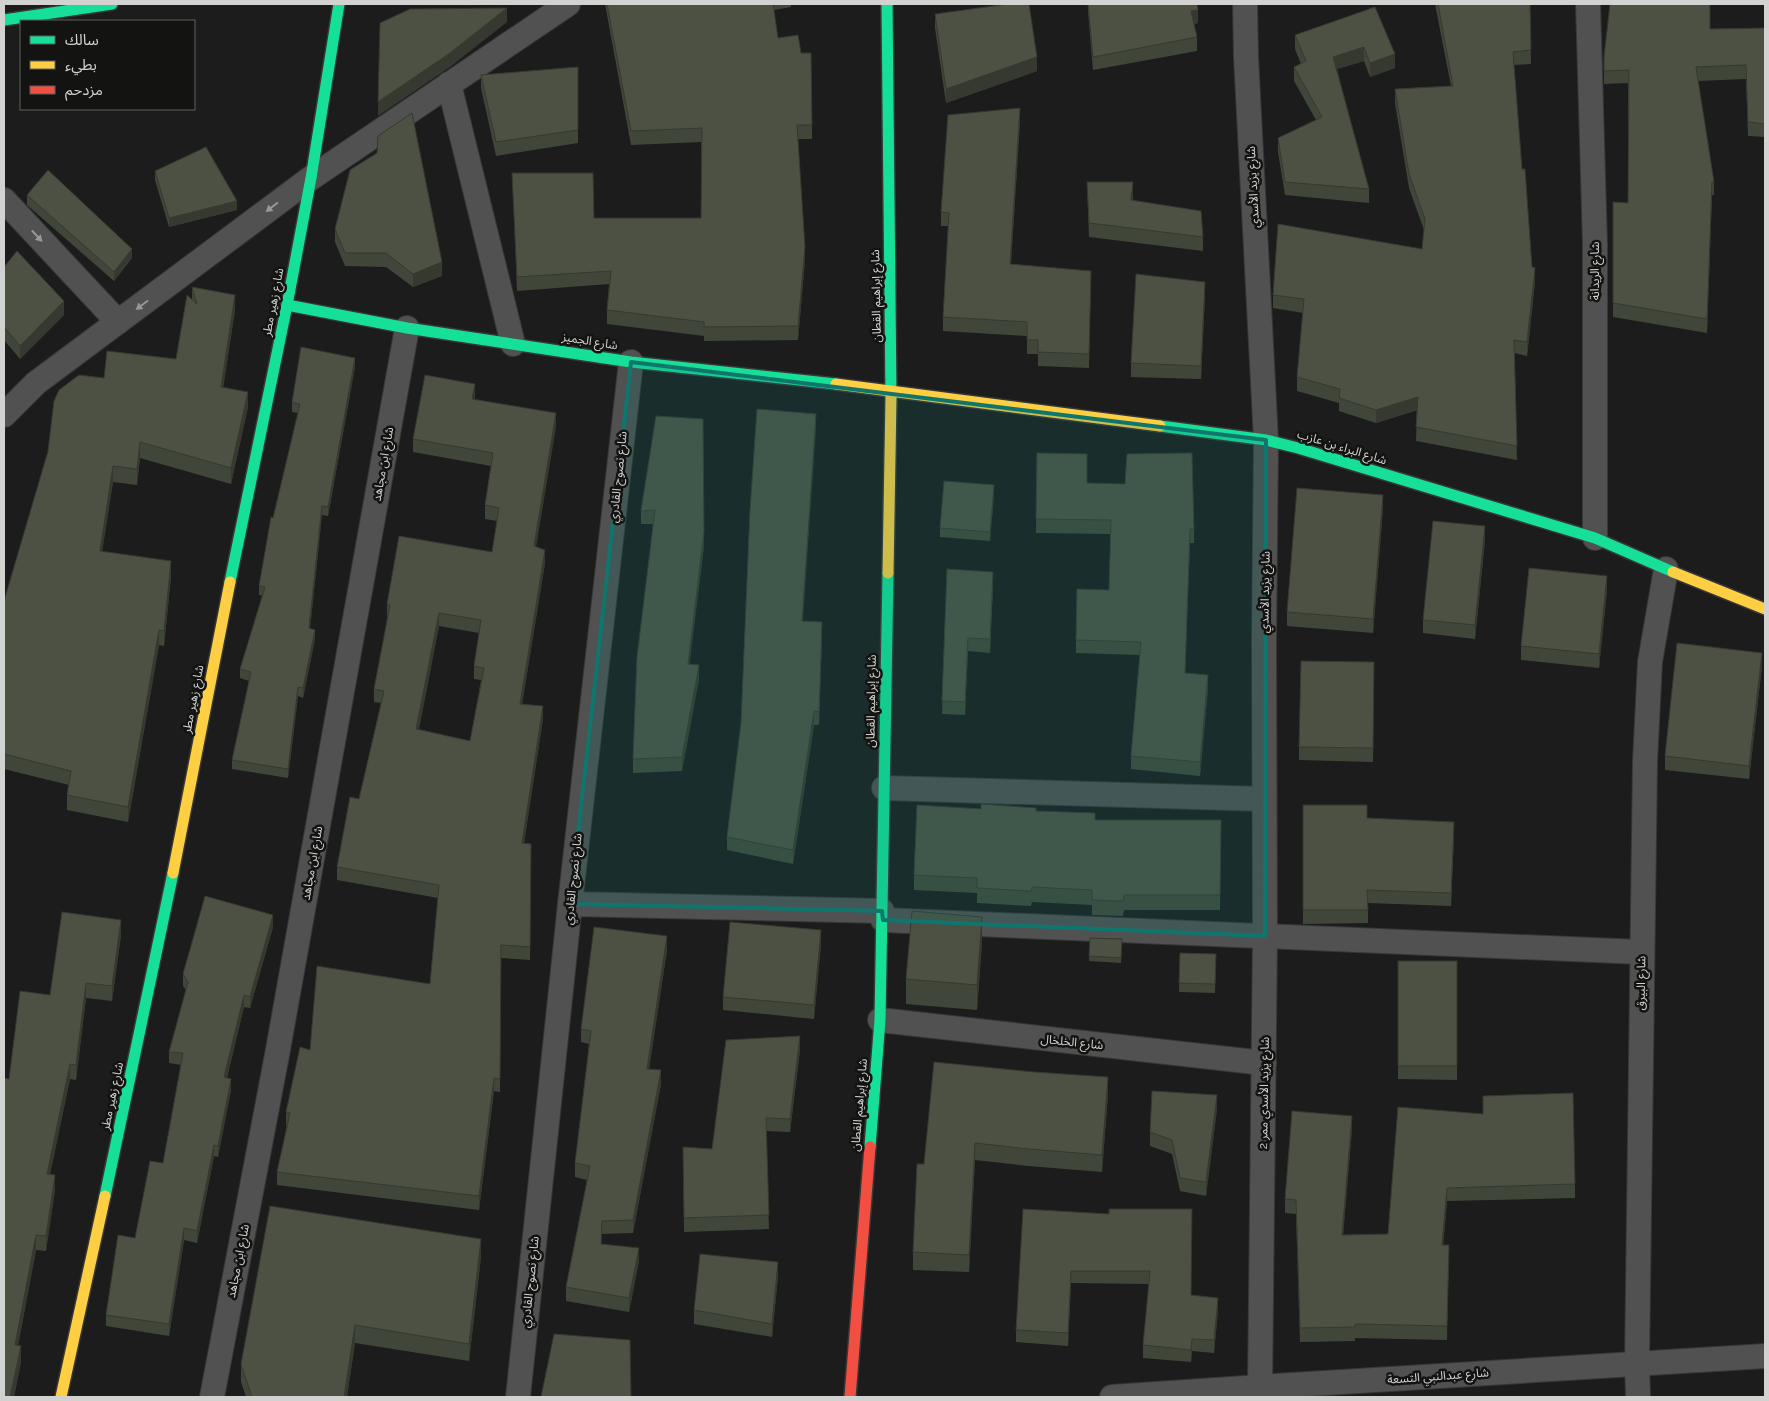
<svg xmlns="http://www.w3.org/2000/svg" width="1769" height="1401" viewBox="0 0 1769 1401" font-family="Raleway,'Noto Sans Arabic',sans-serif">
  <rect width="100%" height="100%" fill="#1c1c1c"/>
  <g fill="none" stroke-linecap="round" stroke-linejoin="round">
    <defs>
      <g id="street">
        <polyline points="1245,4 1246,57 1266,440 1264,642 1265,936 1260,1387"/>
        <polyline points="1588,4 1595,245 1595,538"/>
        <polyline points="449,84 513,344"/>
        <polyline points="4,200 118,322"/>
        <polyline points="4,415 36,383 311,178 568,4"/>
        <polyline points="884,788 1264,799"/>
        <polyline points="570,904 882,911"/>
        <polyline points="883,920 1641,952"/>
        <polyline points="880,1020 1264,1063"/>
        <polyline points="212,1397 277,1055 407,328"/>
        <polyline points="518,1397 570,904 631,362"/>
        <polyline points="1112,1397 1260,1387 1765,1356"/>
        <polyline points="1638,1397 1637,1363 1645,761 1650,662 1666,569"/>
      </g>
      <g id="fast">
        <polyline points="887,4 891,397"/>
        <polyline points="4,20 112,4"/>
        <polyline points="287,305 407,328 631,362 836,384"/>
        <polyline points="1160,426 1266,440 1298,448 1595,538 1673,572"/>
        <polyline points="230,582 287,305 311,178 339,4"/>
        <polyline points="870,1147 880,1020 888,573"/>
        <polyline points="105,1196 173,873"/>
      </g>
      <g id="slow">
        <polyline points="836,384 1160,426"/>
        <polyline points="1673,572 1765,609"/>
        <polyline points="888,573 891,397"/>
        <polyline points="173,873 230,582"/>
        <polyline points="61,1397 105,1196"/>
      </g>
      <polyline id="jam" points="850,1397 870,1147"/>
    </defs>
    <use href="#street" stroke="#373737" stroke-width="26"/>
    <use href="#fast" stroke="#373737" stroke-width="14"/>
    <use href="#slow" stroke="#373737" stroke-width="14"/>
    <use href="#jam" stroke="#373737" stroke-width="14"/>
    <use href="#street" stroke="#515151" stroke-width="24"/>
    <use href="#fast" stroke="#16e098" stroke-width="11"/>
    <use href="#slow" stroke="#ffcf43" stroke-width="11"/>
    <use href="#jam" stroke="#f24e42" stroke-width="11"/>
  </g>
  <g fill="#41463a" fill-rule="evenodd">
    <polygon points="605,4 791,4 791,7 774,10 778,38 812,125 812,139 798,139 805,260 798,340 704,341 704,336 607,324 607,310 609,284 517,291 512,173 594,218 701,218 701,142 631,145"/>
    <polygon points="1088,4 1197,4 1198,23 1194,24 1197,37 1197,51 1093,70 1088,12"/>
    <polygon points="1435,4 1530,4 1531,64 1514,65 1522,169 1532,267 1535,282 1527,356 1514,353 1517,460 1416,441 1417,410 1376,423 1339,411 1339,403 1297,391 1297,377 1303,313 1273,308 1273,295 1422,249 1424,230 1409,188 1395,103 1395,89 1451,86"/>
    <polygon points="1375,7 1395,68 1370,77 1364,61 1337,69 1369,189 1369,203 1285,195 1278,152 1278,138 1316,120 1294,81 1294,67 1301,64 1295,49 1295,35"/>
    <polygon points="935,14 1037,71 946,103 935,28"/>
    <polygon points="1765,28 1765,137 1748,136 1746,79 1698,81 1714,182 1714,195 1712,195 1707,333 1613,317 1613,202 1628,203 1628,83 1604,84 1604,57 1710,29"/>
    <polygon points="578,67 578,143 496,156 481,88 481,75"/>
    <polygon points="1020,122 1011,264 1091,271 1089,368 1038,366 1038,354 1027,354 1027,336 943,331 943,317 948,226 941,226 941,212"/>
    <polygon points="155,171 237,210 169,227 155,180"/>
    <polygon points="1087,182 1133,195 1133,200 1203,237 1203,251 1089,237"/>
    <polygon points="27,195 132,258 114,281 27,205"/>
    <polygon points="335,229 442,276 413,287 386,267 345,266 335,242"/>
    <polygon points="4,267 64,315 20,359 4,340"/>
    <polygon points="192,287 235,310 223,388 248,407 231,484 140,458 137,485 113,482 102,551 171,577 164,646 159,645 128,822 67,810 67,795 69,785 4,769 4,601 104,378 176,359 192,299"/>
    <polygon points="1205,295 1201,379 1131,377 1131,363"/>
    <polygon points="355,367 328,516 322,515 310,629 315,639 303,698 298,696 288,778 232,769 232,760 249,681 240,678 240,669 263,596 259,595 259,586 273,518 298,413 292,412 292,402"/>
    <path d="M475 397 474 400 556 426 536 546 545 563 522 704 543 719 524 843 531 844 530 960 501 958 500 1092 494 1091 479 1210 277 1185V1172L287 1126 286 1125V1112L310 1050 430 984 438 898 337 880V867L359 799 381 703 374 702V689L388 617H387V604L492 552 497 521 485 519V505L491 466 413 452V439ZM439 626 479 633 474 666V679L481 680 470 741 419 729Z"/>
    <polygon points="656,416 704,546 689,664 699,679 682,771 633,773 633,759 653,524 641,524 641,511"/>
    <polygon points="816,427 802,621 822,636 819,725 814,725 793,864 727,850 727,837"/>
    <polygon points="1037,453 1087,483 1194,529 1194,543 1190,543 1185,673 1208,688 1200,776 1131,769 1131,756 1140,655 1076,653 1076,640 1109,590 1111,534 1036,533"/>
    <polygon points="994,495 990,541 940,537 940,528"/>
    <polygon points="1383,508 1373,633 1287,626 1287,612"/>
    <polygon points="1485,540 1475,639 1423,633 1423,620"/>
    <polygon points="947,569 993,585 990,653 968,651 965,715 942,714"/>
    <polygon points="1607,590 1599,668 1521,660 1521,646"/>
    <polygon points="1374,662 1373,762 1299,760 1299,747"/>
    <polygon points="1762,666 1749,779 1665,770 1665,756"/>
    <polygon points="1303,805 1454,835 1451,906 1368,903 1368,923 1303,924"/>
    <polygon points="1036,811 1095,820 1221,820 1220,910 1124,910 1123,916 1092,915 1092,905 1032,902 1031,906 977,903 977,893 914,890 914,875"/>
    <polygon points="273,927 250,1008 244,1007 227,1078 231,1090 218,1157 214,1156 197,1243 184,1240 169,1336 106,1326 106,1315 163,1163 181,1065 169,1063 169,1052 186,990 183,986 183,974"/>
    <polygon points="121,935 112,1001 86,998 76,1080 70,1079 50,1174 55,1190 46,1251 36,1250 18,1346 21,1362 14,1397 9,1079 50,995"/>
    <polygon points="1090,938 1122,939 1121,963 1089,961"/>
    <polygon points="982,942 977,1010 906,1004 906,979"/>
    <polygon points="821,944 814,1019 723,1010 723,997"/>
    <polygon points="667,950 649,1069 661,1084 633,1233 602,1234 601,1244 639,1261 629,1312 566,1301 566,1287 587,1180 575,1177 575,1163 589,1044 581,1042 581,1029"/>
    <polygon points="1180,953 1216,954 1215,993 1179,992"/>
    <polygon points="1398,961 1457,961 1457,1080 1398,1079"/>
    <polygon points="800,1050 790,1132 766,1131 769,1229 684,1232 683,1147 712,1149"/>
    <polygon points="934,1062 1108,1094 1102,1172 1028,1166 975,1160 969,1272 913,1270 913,1252 924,1164"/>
    <polygon points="1398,1107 1575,1184 1575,1198 1447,1201 1443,1245 1449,1245 1447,1340 1355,1338 1355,1341 1300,1342 1296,1214 1285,1213 1285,1199 1352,1129 1343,1235 1388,1234"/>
    <polygon points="1217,1109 1206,1196 1180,1191 1172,1154 1150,1146 1150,1132"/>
    <polygon points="1109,1214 1191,1295 1218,1310 1214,1353 1192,1351 1191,1362 1143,1358 1143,1345 1149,1284 1071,1283 1068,1346 1016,1342 1016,1330"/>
    <polygon points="481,1257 469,1361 355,1343 347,1397 246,1397 241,1382 241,1364"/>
    <polygon points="778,1276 772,1337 694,1324 694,1310"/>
  </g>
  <g fill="#35392f">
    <polygon points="507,8 507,22 450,67 378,116 378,102"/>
    <polygon points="1198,10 1198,23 1191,25 1191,11"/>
    <polygon points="1364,47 1364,61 1333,70 1333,57"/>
    <polygon points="1395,54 1395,68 1370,77 1370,63"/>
    <polygon points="1037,57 1037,71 946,103 946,89"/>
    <polygon points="1020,108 1020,122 1010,278 1010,264"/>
    <polygon points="1133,182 1133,195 1131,213 1131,200"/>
    <polygon points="1712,182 1712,195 1707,333 1707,319"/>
    <polygon points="237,201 237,210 169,227 169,218"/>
    <polygon points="805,247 805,260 798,340 798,326"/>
    <polygon points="132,249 132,258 114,281 114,272"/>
    <polygon points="442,262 442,276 413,287 413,274"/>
    <polygon points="1535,268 1535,282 1527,356 1527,342"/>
    <polygon points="1205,282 1205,295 1201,379 1201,366"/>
    <polygon points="235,295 235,310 221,402 221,387"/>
    <polygon points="64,301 64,315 20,359 20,346"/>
    <polygon points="355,358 355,367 328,516 328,507"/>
    <polygon points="475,384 475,397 472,412 472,399"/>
    <polygon points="248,392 248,407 231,484 231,468"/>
    <polygon points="1418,397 1418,410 1376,423 1376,410"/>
    <polygon points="556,413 556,426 534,559 534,546"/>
    <polygon points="816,414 816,427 802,635 802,621"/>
    <polygon points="140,442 140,458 137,485 137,469"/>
    <polygon points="113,466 113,482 100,566 100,551"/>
    <polygon points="994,485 994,495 990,541 990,532"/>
    <polygon points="1383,495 1383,508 1373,633 1373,619"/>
    <polygon points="322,506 322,515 309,638 309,628"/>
    <polygon points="1485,526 1485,540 1475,639 1475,625"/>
    <polygon points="704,532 704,546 688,677 688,664"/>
    <polygon points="545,550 545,563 520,717 520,704"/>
    <polygon points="171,561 171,577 164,646 164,631"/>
    <polygon points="993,572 993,585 990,653 990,639"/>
    <polygon points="1607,576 1607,590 1599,668 1599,654"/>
    <polygon points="439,613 439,626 416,742 416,729"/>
    <polygon points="822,622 822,636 819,725 819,712"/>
    <polygon points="159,630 159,645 128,822 128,807"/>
    <polygon points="315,630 315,639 303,698 303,688"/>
    <polygon points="968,638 968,651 965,715 965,702"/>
    <polygon points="1762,653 1762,666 1749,779 1749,766"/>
    <polygon points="699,665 699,679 682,771 682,757"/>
    <polygon points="1208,675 1208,688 1200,776 1200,762"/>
    <polygon points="298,687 298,696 288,778 288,769"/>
    <polygon points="543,706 543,719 522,856 522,843"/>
    <polygon points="814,711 814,725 793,864 793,850"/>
    <polygon points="1454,822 1454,835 1451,906 1451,893"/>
    <polygon points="273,915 273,927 250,1008 250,997"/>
    <polygon points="982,917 982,942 977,1010 977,985"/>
    <polygon points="121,920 121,935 112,1001 112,986"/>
    <polygon points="821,930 821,944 814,1019 814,1005"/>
    <polygon points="667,936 667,950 647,1083 647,1069"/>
    <polygon points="86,983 86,998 76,1080 76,1065"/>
    <polygon points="244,995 244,1007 224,1089 224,1077"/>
    <polygon points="800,1036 800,1050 790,1132 790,1119"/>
    <polygon points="70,1064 70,1079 47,1189 47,1174"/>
    <polygon points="661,1070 661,1084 633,1233 633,1220"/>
    <polygon points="1108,1077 1108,1094 1102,1172 1102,1155"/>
    <polygon points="494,1078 494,1091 479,1210 479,1196"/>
    <polygon points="231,1079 231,1090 218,1157 218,1146"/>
    <polygon points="1217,1095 1217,1109 1206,1196 1206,1182"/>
    <polygon points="1352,1116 1352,1129 1342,1249 1342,1235"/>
    <polygon points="975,1143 975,1160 969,1272 969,1255"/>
    <polygon points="214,1145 214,1156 197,1243 197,1231"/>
    <polygon points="55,1175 55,1190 46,1251 46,1236"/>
    <polygon points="1447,1188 1447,1201 1442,1259 1442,1245"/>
    <polygon points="184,1228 184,1240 169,1336 169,1324"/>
    <polygon points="36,1235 36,1250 15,1360 15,1345"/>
    <polygon points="481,1239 481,1257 469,1361 469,1344"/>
    <polygon points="639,1248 639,1261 629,1312 629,1298"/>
    <polygon points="778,1262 778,1276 772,1337 772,1324"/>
    <polygon points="1071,1271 1071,1283 1068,1346 1068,1333"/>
    <polygon points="1218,1298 1218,1310 1214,1353 1214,1340"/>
    <polygon points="355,1325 355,1343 347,1397 344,1397"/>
    <polygon points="1192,1339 1192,1351 1191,1362 1191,1350"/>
    <polygon points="21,1346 21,1362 14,1397 10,1397"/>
  </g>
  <g fill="#4c5143" stroke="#35392f" fill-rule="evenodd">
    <polygon points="607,4 773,4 778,38 798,35 801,53 811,53 812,125 797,125 805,247 798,326 704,327 704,322 607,310 611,271 517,277 512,173 593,173 594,218 701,218 702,128 631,131"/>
    <polygon points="1008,4 1029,4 1037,57 946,89 935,14"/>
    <polygon points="1088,4 1197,4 1198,10 1191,11 1197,37 1093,57"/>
    <polygon points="1438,4 1530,4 1531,50 1513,52 1522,169 1525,169 1532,267 1535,268 1527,342 1514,340 1517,446 1416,427 1418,397 1376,410 1339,398 1340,389 1297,377 1304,299 1273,295 1278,224 1422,249 1425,219 1409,174 1395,89 1453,86"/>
    <polygon points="1610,4 1710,4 1710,29 1765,28 1765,124 1748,122 1746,65 1696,67 1714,182 1712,182 1707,319 1613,303 1613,202 1628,203 1629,70 1604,71 1604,57"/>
    <polygon points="1375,7 1395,54 1370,63 1364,47 1333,57 1369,189 1285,182 1278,138 1322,117 1294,67 1306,61 1295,35"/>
    <polygon points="507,8 450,53 378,102 380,23 410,9"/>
    <polygon points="578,67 578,130 496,142 481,75"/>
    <polygon points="1020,108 1010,264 1091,271 1089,354 1038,352 1038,340 1027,340 1027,322 943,317 949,213 941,212 948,115"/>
    <polygon points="412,113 442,262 413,274 386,253 345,253 335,229 350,170 377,153 378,136"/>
    <polygon points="206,147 237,201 169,218 155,171"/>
    <polygon points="48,170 132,249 114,272 27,195"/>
    <polygon points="1087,182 1133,182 1131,200 1201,211 1203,237 1089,223"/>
    <polygon points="17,251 64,301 20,346 4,327 4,267"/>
    <polygon points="1136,274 1205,282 1201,366 1131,363"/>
    <polygon points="192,287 235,295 221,387 248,392 231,468 140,442 137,469 113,466 100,551 171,561 164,631 159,630 128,807 67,795 71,771 4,754 4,601 48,451 54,401 59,390 79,375 104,378 107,351 176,359 187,295 197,304"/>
    <polygon points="301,347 355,358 328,507 322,506 309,628 315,630 303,688 298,687 288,769 232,760 251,672 240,669 265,587 259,586 271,517 273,518 300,404 292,402"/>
    <path d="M425 375 475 384 472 399 556 413 534 546 545 550 520 704 543 706 522 843 531 844 530 947 501 945 500 1079 494 1078 479 1196 277 1172 290 1113 286 1112 300 1047 310 1050 317 966 430 984 439 885 337 867 350 797 359 799 384 691 374 689 390 605 387 604 399 536 492 552 499 508 485 505 493 453 413 439ZM439 613 481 620 474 666 484 668 470 741 416 729Z"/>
    <polygon points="757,409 816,414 802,621 822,622 819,712 814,711 793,850 727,837 741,723 750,510"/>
    <polygon points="656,416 703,419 704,532 688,664 699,665 682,757 633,759 637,657 655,510 641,511"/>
    <polygon points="1037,453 1087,454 1087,483 1125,484 1127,454 1192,453 1194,529 1190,529 1185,673 1208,675 1200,762 1131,756 1141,642 1076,640 1077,589 1109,590 1111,520 1036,519"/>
    <polygon points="944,481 994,485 990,532 940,528"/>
    <polygon points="1297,488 1383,495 1373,619 1287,612"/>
    <polygon points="1433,521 1485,526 1475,625 1423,620"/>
    <polygon points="1529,568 1607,576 1599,654 1521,646"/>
    <polygon points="947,569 993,572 990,639 968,638 965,702 942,701"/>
    <polygon points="1677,643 1762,653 1749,766 1665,756"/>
    <polygon points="1301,661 1374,662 1373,748 1299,747"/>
    <polygon points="981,804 1036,808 1036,811 1095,813 1095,820 1221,820 1220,895 1124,895 1123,901 1092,900 1092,890 1032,887 1031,891 977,888 977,878 914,875 917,805 981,809"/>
    <polygon points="1303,805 1367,805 1367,818 1454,822 1451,893 1367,890 1368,910 1303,910"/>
    <polygon points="205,896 273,915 250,997 244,995 224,1077 231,1079 218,1146 214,1145 197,1231 184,1228 169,1324 106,1315 118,1235 135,1238 150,1161 163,1163 183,1053 169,1052 188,982 183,974"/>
    <polygon points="912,911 982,917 977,985 906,979"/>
    <polygon points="62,912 121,920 112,986 86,983 76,1065 70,1064 47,1174 55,1175 46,1236 36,1235 15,1345 21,1346 10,1397 4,1397 4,1078 9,1079 20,991 50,995"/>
    <polygon points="730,922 821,930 814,1005 723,997"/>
    <polygon points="594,927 667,936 647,1069 661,1070 633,1220 602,1221 601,1244 639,1248 629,1298 566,1287 590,1166 575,1163 591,1031 581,1029"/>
    <polygon points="1090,938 1122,939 1121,958 1089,956"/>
    <polygon points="1180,953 1216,954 1215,984 1179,983"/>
    <rect x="1398" y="961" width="59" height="105"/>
    <polygon points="800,1036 790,1119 766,1118 769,1215 684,1218 683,1147 712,1149 726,1040"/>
    <polygon points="934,1062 1034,1072 1108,1077 1102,1155 1028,1149 975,1143 969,1255 913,1252 917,1164 924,1164"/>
    <polygon points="1152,1091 1217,1095 1206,1182 1180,1178 1172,1140 1150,1132"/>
    <polygon points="1573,1093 1575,1184 1447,1188 1442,1245 1449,1245 1447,1326 1355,1324 1355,1327 1300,1328 1296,1200 1285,1199 1292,1111 1352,1116 1342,1235 1388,1234 1398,1107 1483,1114 1483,1096"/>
    <polygon points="270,1206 481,1239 469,1344 355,1325 344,1397 252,1397 241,1364"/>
    <polygon points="1023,1209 1109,1214 1109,1209 1192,1209 1191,1295 1218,1298 1214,1340 1192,1339 1191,1350 1143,1345 1150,1271 1071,1271 1068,1333 1016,1330"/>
    <polygon points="700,1254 778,1262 772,1324 694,1310"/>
    <polygon points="554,1334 630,1340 631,1397 541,1397"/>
  </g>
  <defs><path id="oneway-solid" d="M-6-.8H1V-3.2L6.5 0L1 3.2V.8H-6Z" transform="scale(1.25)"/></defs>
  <g fill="#989897">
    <use href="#oneway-solid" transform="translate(272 207) rotate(143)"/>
    <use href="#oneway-solid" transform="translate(37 236) rotate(47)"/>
    <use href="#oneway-solid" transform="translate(142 305) rotate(143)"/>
  </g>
  <path fill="#0f766e" fill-opacity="0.2" stroke="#0f766e" stroke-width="4" stroke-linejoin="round" d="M631 362 1266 440 1265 936 883 920 882 911 570 904Z"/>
  <g text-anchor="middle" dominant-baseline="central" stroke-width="5" stroke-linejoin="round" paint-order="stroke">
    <g font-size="12" fill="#d2d3d1" stroke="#131412">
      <text transform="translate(1253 187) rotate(-93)">شارع يزيد الأسدي</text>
      <text transform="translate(1595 271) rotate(-90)">شارع الريدانة</text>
      <text transform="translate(876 296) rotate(-91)">شارع إبراهيم القطان</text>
      <text transform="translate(273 302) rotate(-79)">شارع زهير مطر</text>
      <text transform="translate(590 341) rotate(9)">شارع الجميز</text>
      <text transform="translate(1342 447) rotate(17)">شارع البراء بن عازب</text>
      <text transform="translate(383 464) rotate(-80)">شارع ابن مجاهد</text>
      <text transform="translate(618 477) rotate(-84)">شارع نصوح القادري</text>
      <text transform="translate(1265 592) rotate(-89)">شارع يزيد الأسدي</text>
      <text transform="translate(193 699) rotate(-79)">شارع زهير مطر</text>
      <text transform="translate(871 701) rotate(-89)">شارع إبراهيم القطان</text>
      <text transform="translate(312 863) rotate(-80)">شارع ابن مجاهد</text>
      <text transform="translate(573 879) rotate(-84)">شارع نصوح القادري</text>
      <text transform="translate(1641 983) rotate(-89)">شارع البيرق</text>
      <text transform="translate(1072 1042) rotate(6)">شارع الخلخال</text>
      <text transform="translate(1264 1093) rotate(-89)">شارع يزيد الأسدي ممر 2</text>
      <text transform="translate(112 1096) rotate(-78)">شارع زهير مطر</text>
      <text transform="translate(859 1105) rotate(-85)">شارع إبراهيم القطان</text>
      <text transform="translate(238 1261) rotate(-79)">شارع ابن مجاهد</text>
      <text transform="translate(530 1282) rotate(-84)">شارع نصوح القادري</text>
      <text transform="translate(1438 1376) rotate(-4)">شارع عبدالنبي التسعة</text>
    </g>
  </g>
  <rect width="1769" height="1401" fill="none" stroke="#d2d3d1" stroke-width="10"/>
  <rect x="20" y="20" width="175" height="90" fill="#131412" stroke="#5f605e"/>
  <rect x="30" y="36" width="25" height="8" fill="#16e098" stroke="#5f605e"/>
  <text x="65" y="45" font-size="15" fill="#d2d3d1">سالك</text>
  <rect x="30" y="61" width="25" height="8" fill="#ffcf43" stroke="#5f605e"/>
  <text x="65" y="70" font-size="15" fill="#d2d3d1">بطيء</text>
  <rect x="30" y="86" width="25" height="8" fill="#f24e42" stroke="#5f605e"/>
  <text x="65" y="95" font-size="15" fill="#d2d3d1">مزدحم</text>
</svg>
